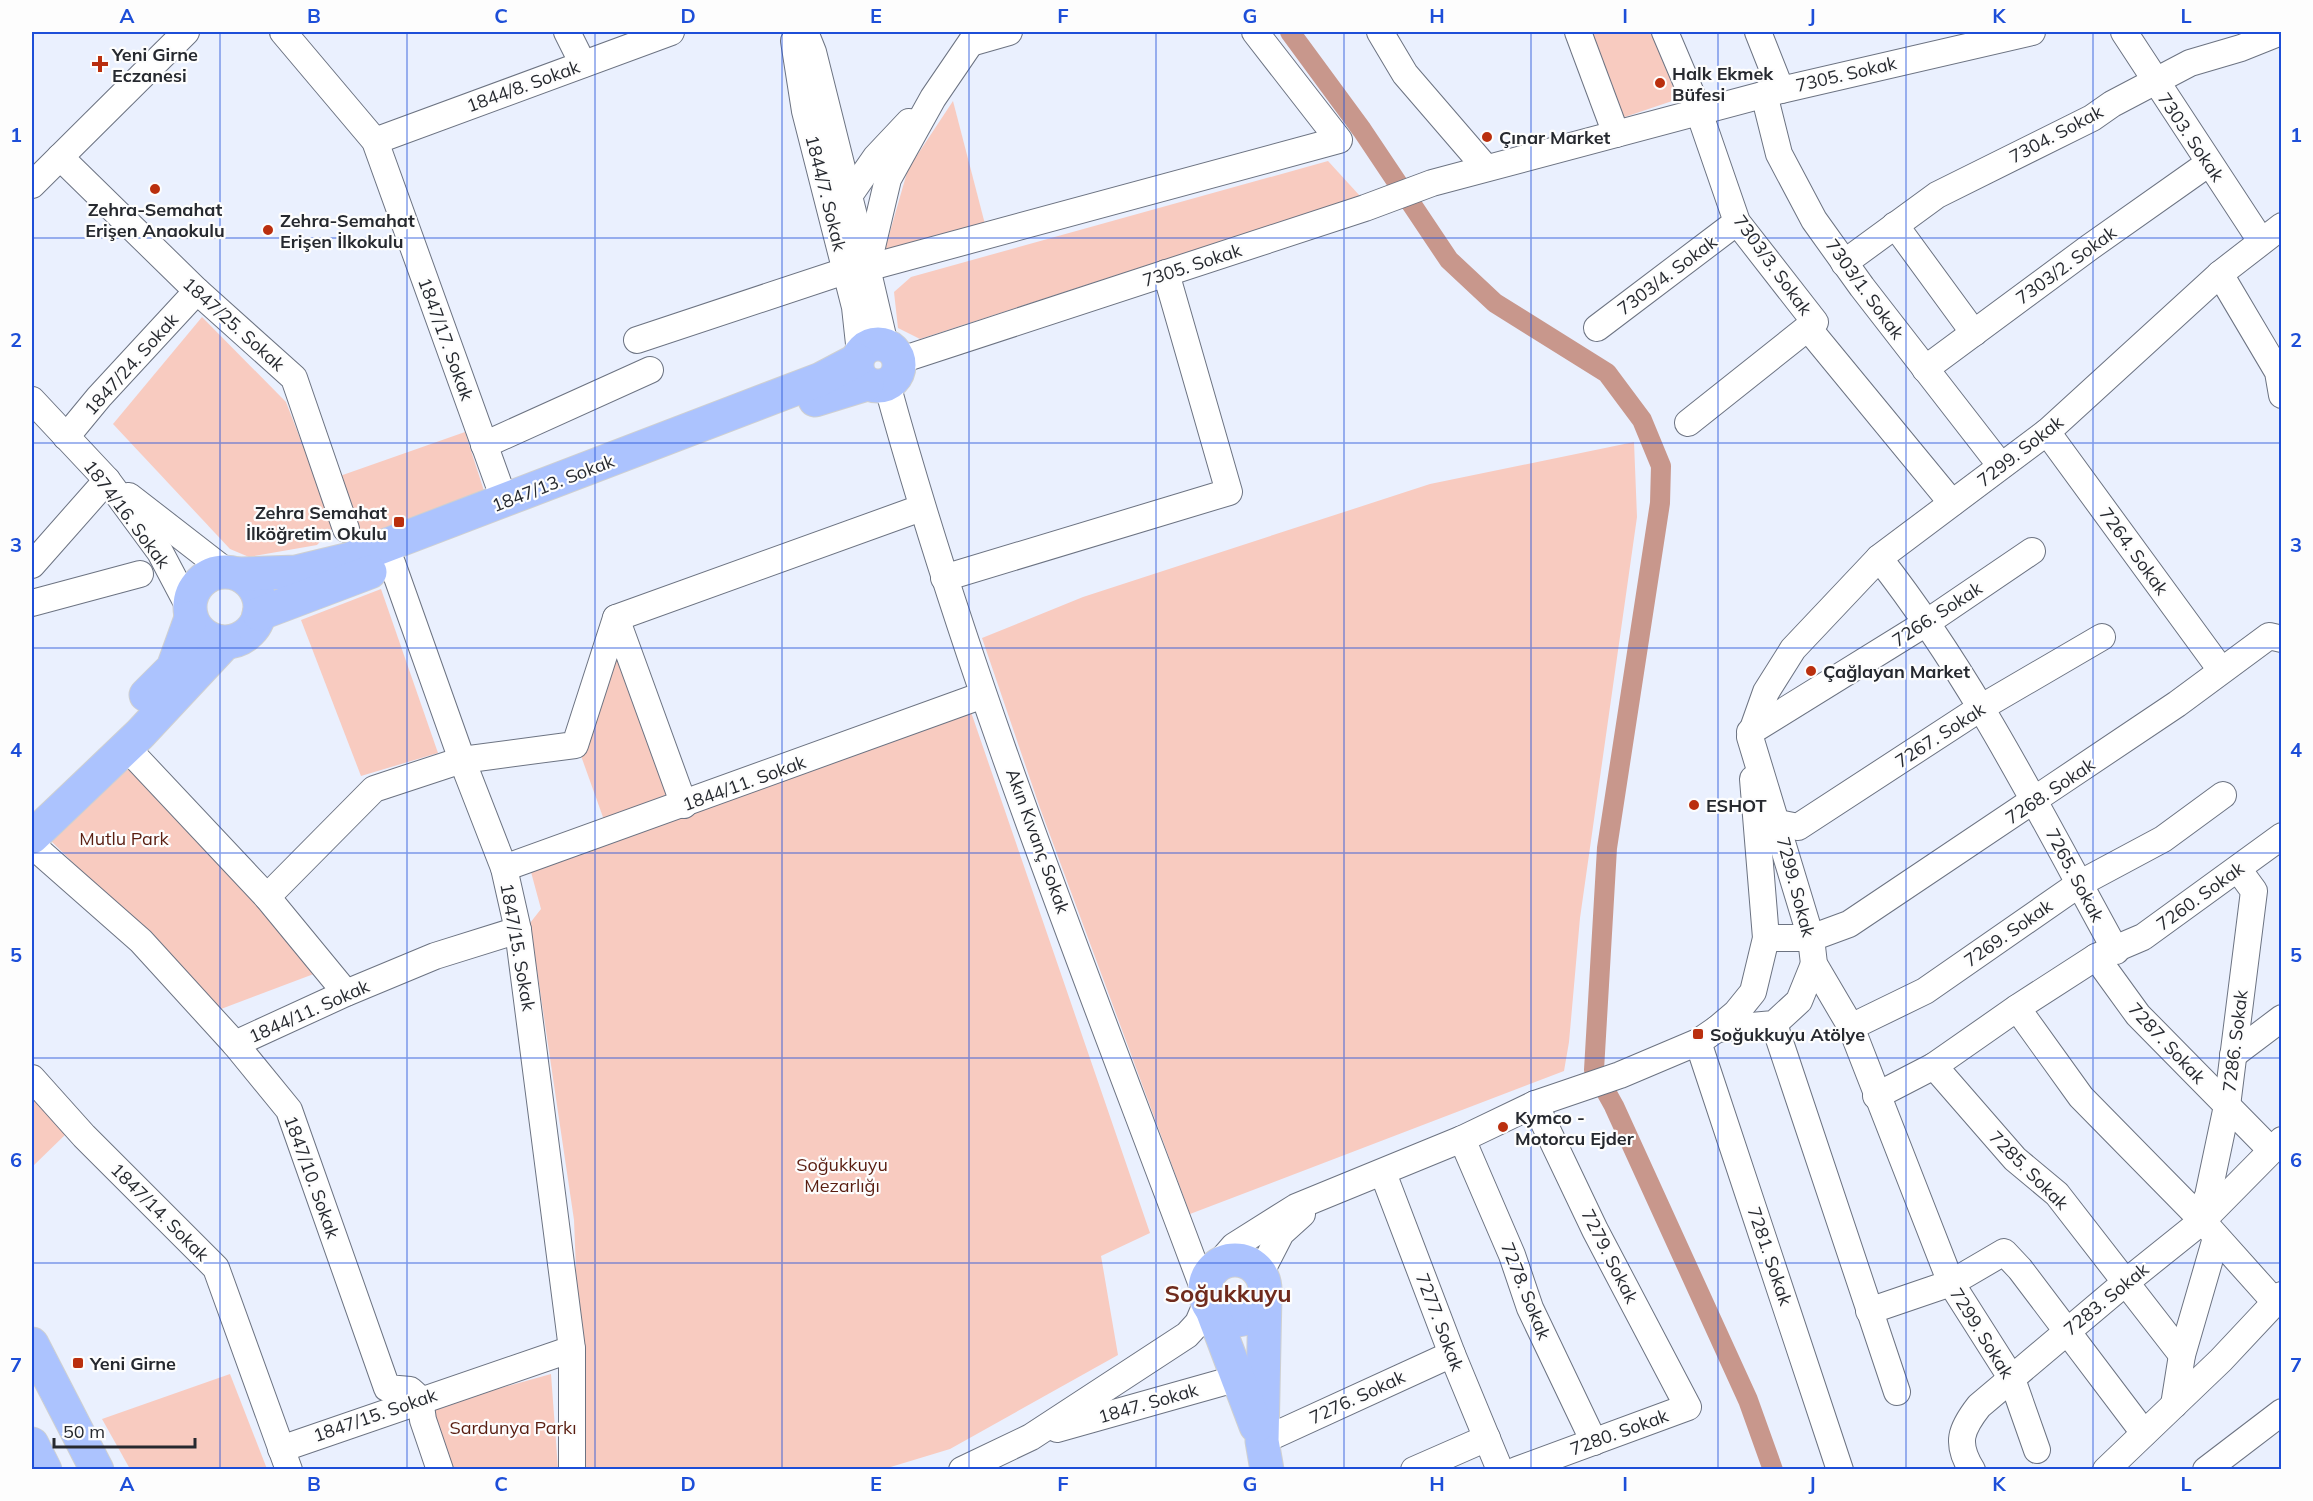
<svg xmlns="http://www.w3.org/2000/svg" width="2313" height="1501" viewBox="0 0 2313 1501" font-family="Mulish,sans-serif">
  <rect width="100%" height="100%" fill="#eaf0fe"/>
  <g fill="#f8cbc0">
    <polygon points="1586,32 1651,32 1678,99 1619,119"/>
    <polygon points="953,101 986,228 883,256 908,169"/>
    <polygon points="1328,161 1360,196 920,339 898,328 894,292 911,277"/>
    <polygon points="202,317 286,402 334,526 317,545 249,557 230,549 113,424"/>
    <polygon points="465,432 485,494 361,538 337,477"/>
    <polygon points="1634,442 1637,517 1580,918 1569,1042 1564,1071 1190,1214 1040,808 982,638 1083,597 1430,484"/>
    <polygon points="381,589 438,753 361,776 301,620"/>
    <polygon points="616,645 671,793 604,820 580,753"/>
    <polygon points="971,712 1150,1233 1101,1256 1118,1355 950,1449 884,1469 584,1469 574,1220 530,923 541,909 531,872"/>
    <polygon points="123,762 327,969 221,1009 48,838"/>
    <polygon points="32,1095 67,1133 32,1167"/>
    <polygon points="230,1374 267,1469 130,1469 102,1419"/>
    <polygon points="551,1374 558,1469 452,1469 432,1407"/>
  </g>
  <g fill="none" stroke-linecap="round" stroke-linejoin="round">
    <polyline stroke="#c8978c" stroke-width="20" points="1290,32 1362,130 1449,260 1495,303 1607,373 1642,420 1661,466 1660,503 1607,848 1594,1070 1614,1106 1748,1400 1773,1470"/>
    <defs>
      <g id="minor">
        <polyline points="283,32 375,141 505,502"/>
        <polyline points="567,32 583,64"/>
        <polyline points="805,32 813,52 867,268 1339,140 1255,32"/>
        <polyline points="1380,32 1405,74 1486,168"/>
        <polyline points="1578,32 1616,134"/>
        <polyline points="1665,32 1699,112 1737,222 1815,322 1688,423"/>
        <polyline points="1758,32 1781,90"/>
        <polyline points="2124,32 2261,241"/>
        <polyline points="794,41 805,111 855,307 860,353"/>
        <polyline points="974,42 1009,32"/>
        <polyline points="1764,94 1779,154 1814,220 1862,287 2001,466"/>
        <polyline points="375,141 671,32"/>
        <polyline points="60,157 197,291 294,378 346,529"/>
        <polyline points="32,185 186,32"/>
        <polyline points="844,203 876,157 909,122"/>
        <polyline points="1895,225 1974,333"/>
        <polyline points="1844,263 1937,195 2092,118 2112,104 2190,63 2241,48 2281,32"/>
        <polyline points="2220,274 2278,372 2282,395"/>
        <polyline points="1597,328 1737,222"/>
        <polyline points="1808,328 1952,503"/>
        <polyline points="637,340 845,271"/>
        <polyline points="885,345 867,268 888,179 933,98 978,32"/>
        <polyline points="898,361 1365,208 1432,183 1781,90 2032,32"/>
        <polyline points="1925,369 2090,247 2209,163"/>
        <path d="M887 384C972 694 1093 992 1205 1293"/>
        <polyline points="32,400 107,480 160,552 189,607"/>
        <polyline points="2047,432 2221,670"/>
        <polyline points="66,437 99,397 197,291"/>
        <polyline points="484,445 650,370"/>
        <polyline points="129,496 227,572"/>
        <path d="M1879 558C1974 679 2042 817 2116 951"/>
        <polyline points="392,563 462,760 504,868 518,930 572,1349 572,1470"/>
        <polyline points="32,565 107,480"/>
        <polyline points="944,578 1229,492 1166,273"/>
        <polyline points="32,603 140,574"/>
        <polyline points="616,618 921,508"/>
        <polyline points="1750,732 1926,623 2032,551"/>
        <polyline points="126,747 267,897 346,993"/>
        <polyline points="1778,823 1798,827 1982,707 2102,637"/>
        <polyline points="32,845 141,941 235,1044 289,1110 387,1388 410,1390 420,1399 423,1420 440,1470"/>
        <polyline points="504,868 983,695"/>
        <polyline points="267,897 374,789 462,760 575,745 616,618 684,805"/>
        <polyline points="1766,938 1811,938 1849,924 2177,704 2269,636 2282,639"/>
        <polyline points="2096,957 2138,1015 2270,1149"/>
        <polyline points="2017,1008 2081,1097 2198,1216 2275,1302"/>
        <polyline points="1774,1024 1897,1392"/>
        <polyline points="1851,1027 1925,991 2079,884 2163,839 2223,795"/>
        <polyline points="1717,1029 1736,1013 1753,992 1766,938 1753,779"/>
        <polyline points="1698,1042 1840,1470"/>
        <polyline points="235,1044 346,993 435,956 518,930"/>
        <polyline points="2233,1055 2282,1018"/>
        <polyline points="1934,1066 2017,1008 2096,957 2143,937 2282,836"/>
        <polyline points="32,1078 84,1136 216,1268 289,1470"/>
        <polyline points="1876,1096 1934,1066 2015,1159 2057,1194 2182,1355"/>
        <polyline points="1462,1139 1512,1255 1530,1308 1594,1442"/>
        <polyline points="1383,1173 1452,1354 1500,1470"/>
        <polyline points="2198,1216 2208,1196 2227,1106 2254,891 2238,869"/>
        <polyline points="1215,1268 1234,1246 1296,1207 1462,1139 1535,1104 1620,1075 1698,1042 1717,1029 1774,1024 1799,1001 1814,964"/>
        <polyline points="1260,1274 1281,1233 1302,1214"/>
        <polyline points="1869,1311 1951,1283 2004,1252 2020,1269 2144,1433"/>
        <polyline points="2174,1405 2182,1355 2216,1238"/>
        <polyline points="1057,1429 1256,1373"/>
        <polyline points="1262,1441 1452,1354"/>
        <polyline points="281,1449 572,1349"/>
        <polyline points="2037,1450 2012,1379 1951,1283 1851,1027 1814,964 1811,938 1750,737 1766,692 1793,649 1879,558 2047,432 2220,274 2282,226"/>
        <polyline points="962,1470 1031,1437 1187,1335 1198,1323 1207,1302"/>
        <polyline points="1414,1470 1487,1438"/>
        <polyline points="1517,1470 1688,1407 1595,1230 1535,1104"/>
        <path d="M1972 1470C1955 1443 1961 1429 1979 1406L2126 1282 2202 1221 2282 1140"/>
        <polyline points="2106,1470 2221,1360 2282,1295"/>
        <polyline points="2206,1470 2282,1412"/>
      </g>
      <g id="major">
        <circle cx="878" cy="365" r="21"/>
        <polyline points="815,400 867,384"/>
        <circle cx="225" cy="607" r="35"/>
        <polyline points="239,574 296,572 350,559 821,379 857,360"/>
        <polyline points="259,614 370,572"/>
        <polyline points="146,695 173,668 191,618"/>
        <polyline points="32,837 140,734 225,643"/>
        <circle cx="1235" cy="1290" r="30"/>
        <polyline points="1265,1294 1262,1441 1267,1470"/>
        <polyline points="1212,1310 1256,1426"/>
        <polyline points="32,1344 97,1470"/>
        <polyline points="32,1444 45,1470"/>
      </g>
    </defs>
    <use href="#minor" stroke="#6c7382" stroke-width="28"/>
    <use href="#major" stroke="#cfd0d1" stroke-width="35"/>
    <use href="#minor" stroke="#fff" stroke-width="26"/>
    <use href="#major" stroke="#acc3fe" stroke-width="33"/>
  </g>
  <path fill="none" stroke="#1d4ed8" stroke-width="1.5" stroke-opacity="0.55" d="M220 32V1470M407 32V1470M595 32V1470M782 32V1470M969 32V1470M1156 32V1470M1344 32V1470M1531 32V1470M1718 32V1470M1906 32V1470M2093 32V1470M32 238H2282M32 443H2282M32 648H2282M32 853H2282M32 1058H2282M32 1263H2282"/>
  <g fill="#ba2f0e" stroke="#fdfdfd" stroke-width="2">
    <path d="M97 55h6v6h6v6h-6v6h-6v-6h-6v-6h6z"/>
    <circle cx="1660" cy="83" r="6"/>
    <circle cx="1487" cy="137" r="6"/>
    <circle cx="155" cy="189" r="6"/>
    <circle cx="268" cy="230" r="6"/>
    <rect x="393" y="516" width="12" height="12" rx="3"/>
    <circle cx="1811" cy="671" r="6"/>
    <circle cx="1694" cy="805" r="6"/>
    <rect x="1692" y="1028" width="12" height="12" rx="3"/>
    <circle cx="1503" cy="1127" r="6"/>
    <rect x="72" y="1357" width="12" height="12" rx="3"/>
  </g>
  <g text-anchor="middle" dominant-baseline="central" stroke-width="4.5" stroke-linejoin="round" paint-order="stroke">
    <g font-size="18" font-weight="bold" fill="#26292f" stroke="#fdfdfd" text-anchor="start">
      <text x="112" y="54">Yeni Girne<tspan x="112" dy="21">Eczanesi</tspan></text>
      <text x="1672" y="73">Halk Ekmek<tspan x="1672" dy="21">Büfesi</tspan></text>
      <text x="1499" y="137">Çınar Market</text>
      <text x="155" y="209" text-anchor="middle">Zehra-Semahat<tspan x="155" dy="21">Erişen Anaokulu</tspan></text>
      <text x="280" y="220">Zehra-Semahat<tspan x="280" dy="21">Erişen İlkokulu</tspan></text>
      <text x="387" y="512" text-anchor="end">Zehra Semahat<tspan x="387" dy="21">İlköğretim Okulu</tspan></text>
      <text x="1823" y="671">Çağlayan Market</text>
      <text x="1706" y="805">ESHOT</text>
      <text x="1710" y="1034">Soğukkuyu Atölye</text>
      <text x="1515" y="1117">Kymco -<tspan x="1515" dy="21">Motorcu Ejder</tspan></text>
      <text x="90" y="1363">Yeni Girne</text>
    </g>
    <g font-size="18" fill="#26292f" stroke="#fdfdfd">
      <text transform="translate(1846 74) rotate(-13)">7305. Sokak</text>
      <text transform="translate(523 86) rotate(-20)">1844/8. Sokak</text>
      <text transform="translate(2056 134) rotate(-28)">7304. Sokak</text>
      <text transform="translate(2191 137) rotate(56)">7303. Sokak</text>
      <text transform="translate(826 193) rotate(76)">1844/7. Sokak</text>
      <text transform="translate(1192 265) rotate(-18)">7305. Sokak</text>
      <text transform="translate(1773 265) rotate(54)">7303/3. Sokak</text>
      <text transform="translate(2066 265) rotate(-36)">7303/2. Sokak</text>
      <text transform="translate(1667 275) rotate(-37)">7303/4. Sokak</text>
      <text transform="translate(1865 289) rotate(54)">7303/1. Sokak</text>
      <text transform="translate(234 324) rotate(42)">1847/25. Sokak</text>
      <text transform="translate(446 339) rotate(70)">1847/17. Sokak</text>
      <text transform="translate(131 364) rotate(-48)">1847/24. Sokak</text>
      <text transform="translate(2020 451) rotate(-38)">7299. Sokak</text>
      <text transform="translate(553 483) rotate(-21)">1847/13. Sokak</text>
      <text transform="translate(127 514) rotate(53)">1874/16. Sokak</text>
      <text transform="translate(2134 551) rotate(54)">7264. Sokak</text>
      <text transform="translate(1937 614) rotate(-33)">7266. Sokak</text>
      <text transform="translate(1940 735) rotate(-33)">7267. Sokak</text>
      <text transform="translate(744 783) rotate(-20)">1844/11. Sokak</text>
      <text transform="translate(2050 791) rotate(-34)">7268. Sokak</text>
      <text transform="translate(1038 841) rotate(70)">Akın Kıvanç Sokak</text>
      <text transform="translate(2075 875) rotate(62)">7265. Sokak</text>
      <text transform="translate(1796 887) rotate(75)">7299. Sokak</text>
      <text transform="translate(2200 896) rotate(-36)">7260. Sokak</text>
      <text transform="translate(2008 933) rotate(-35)">7269. Sokak</text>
      <text transform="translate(518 947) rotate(80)">1847/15. Sokak</text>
      <text transform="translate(309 1011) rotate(-24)">1844/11. Sokak</text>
      <text transform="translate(2235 1041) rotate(-83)">7286. Sokak</text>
      <text transform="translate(2167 1043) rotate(47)">7287. Sokak</text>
      <text transform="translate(2029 1170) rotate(45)">7285. Sokak</text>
      <text transform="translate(312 1177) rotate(70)">1847/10. Sokak</text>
      <text transform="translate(160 1212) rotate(45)">1847/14. Sokak</text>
      <text transform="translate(1610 1256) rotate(63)">7279. Sokak</text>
      <text transform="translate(1770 1256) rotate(71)">7281. Sokak</text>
      <text transform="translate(1526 1291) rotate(68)">7278. Sokak</text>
      <text transform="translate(2106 1299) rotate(-39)">7283. Sokak</text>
      <text transform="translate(1440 1322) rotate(69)">7277. Sokak</text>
      <text transform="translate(1982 1333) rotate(58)">7299. Sokak</text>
      <text transform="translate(1357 1397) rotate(-25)">7276. Sokak</text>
      <text transform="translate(1148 1403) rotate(-16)">1847. Sokak</text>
      <text transform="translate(375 1415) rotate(-19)">1847/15. Sokak</text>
      <text transform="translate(1619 1432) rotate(-20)">7280. Sokak</text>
    </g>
    <g font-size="18" fill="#591d10" stroke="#fdfdfd">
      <text x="124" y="838">Mutlu Park</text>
      <text x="842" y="1164">Soğukkuyu<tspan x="842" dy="21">Mezarlığı</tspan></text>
      <text x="513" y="1427">Sardunya Parkı</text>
    </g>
    <g font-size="24" font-weight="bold" fill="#6f2b1d" stroke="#fdfdfd">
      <text x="1228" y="1293">Soğukkuyu</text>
    </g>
  </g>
  <rect width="2313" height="1501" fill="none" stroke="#fdfdfd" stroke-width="66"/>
  <path d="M54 1438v9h141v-9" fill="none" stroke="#26292f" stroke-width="3"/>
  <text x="63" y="1438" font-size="18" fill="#26292f" stroke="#fdfdfd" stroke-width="4.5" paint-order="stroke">50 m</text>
  <rect x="33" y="33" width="2247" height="1435" fill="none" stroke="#1d4ed8" stroke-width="2"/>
  <g font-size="20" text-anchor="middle" font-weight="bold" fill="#1d4ed8">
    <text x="127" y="23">A</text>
    <text x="314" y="23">B</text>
    <text x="501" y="23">C</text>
    <text x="688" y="23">D</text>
    <text x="876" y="23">E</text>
    <text x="1063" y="23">F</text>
    <text x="1250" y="23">G</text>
    <text x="1437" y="23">H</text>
    <text x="1625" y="23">I</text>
    <text x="1812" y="23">J</text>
    <text x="1999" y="23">K</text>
    <text x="2186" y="23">L</text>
    <text x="16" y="142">1</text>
    <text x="2296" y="142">1</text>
    <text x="16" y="347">2</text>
    <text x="2296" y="347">2</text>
    <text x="16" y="552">3</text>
    <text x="2296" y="552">3</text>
    <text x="16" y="757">4</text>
    <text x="2296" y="757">4</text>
    <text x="16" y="962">5</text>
    <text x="2296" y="962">5</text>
    <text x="16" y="1167">6</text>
    <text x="2296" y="1167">6</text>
    <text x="16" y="1372">7</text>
    <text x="2296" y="1372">7</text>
    <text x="127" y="1491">A</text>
    <text x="314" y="1491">B</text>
    <text x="501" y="1491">C</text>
    <text x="688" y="1491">D</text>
    <text x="876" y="1491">E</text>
    <text x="1063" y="1491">F</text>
    <text x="1250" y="1491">G</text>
    <text x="1437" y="1491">H</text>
    <text x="1625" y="1491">I</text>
    <text x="1812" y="1491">J</text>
    <text x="1999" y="1491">K</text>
    <text x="2186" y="1491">L</text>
  </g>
</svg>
